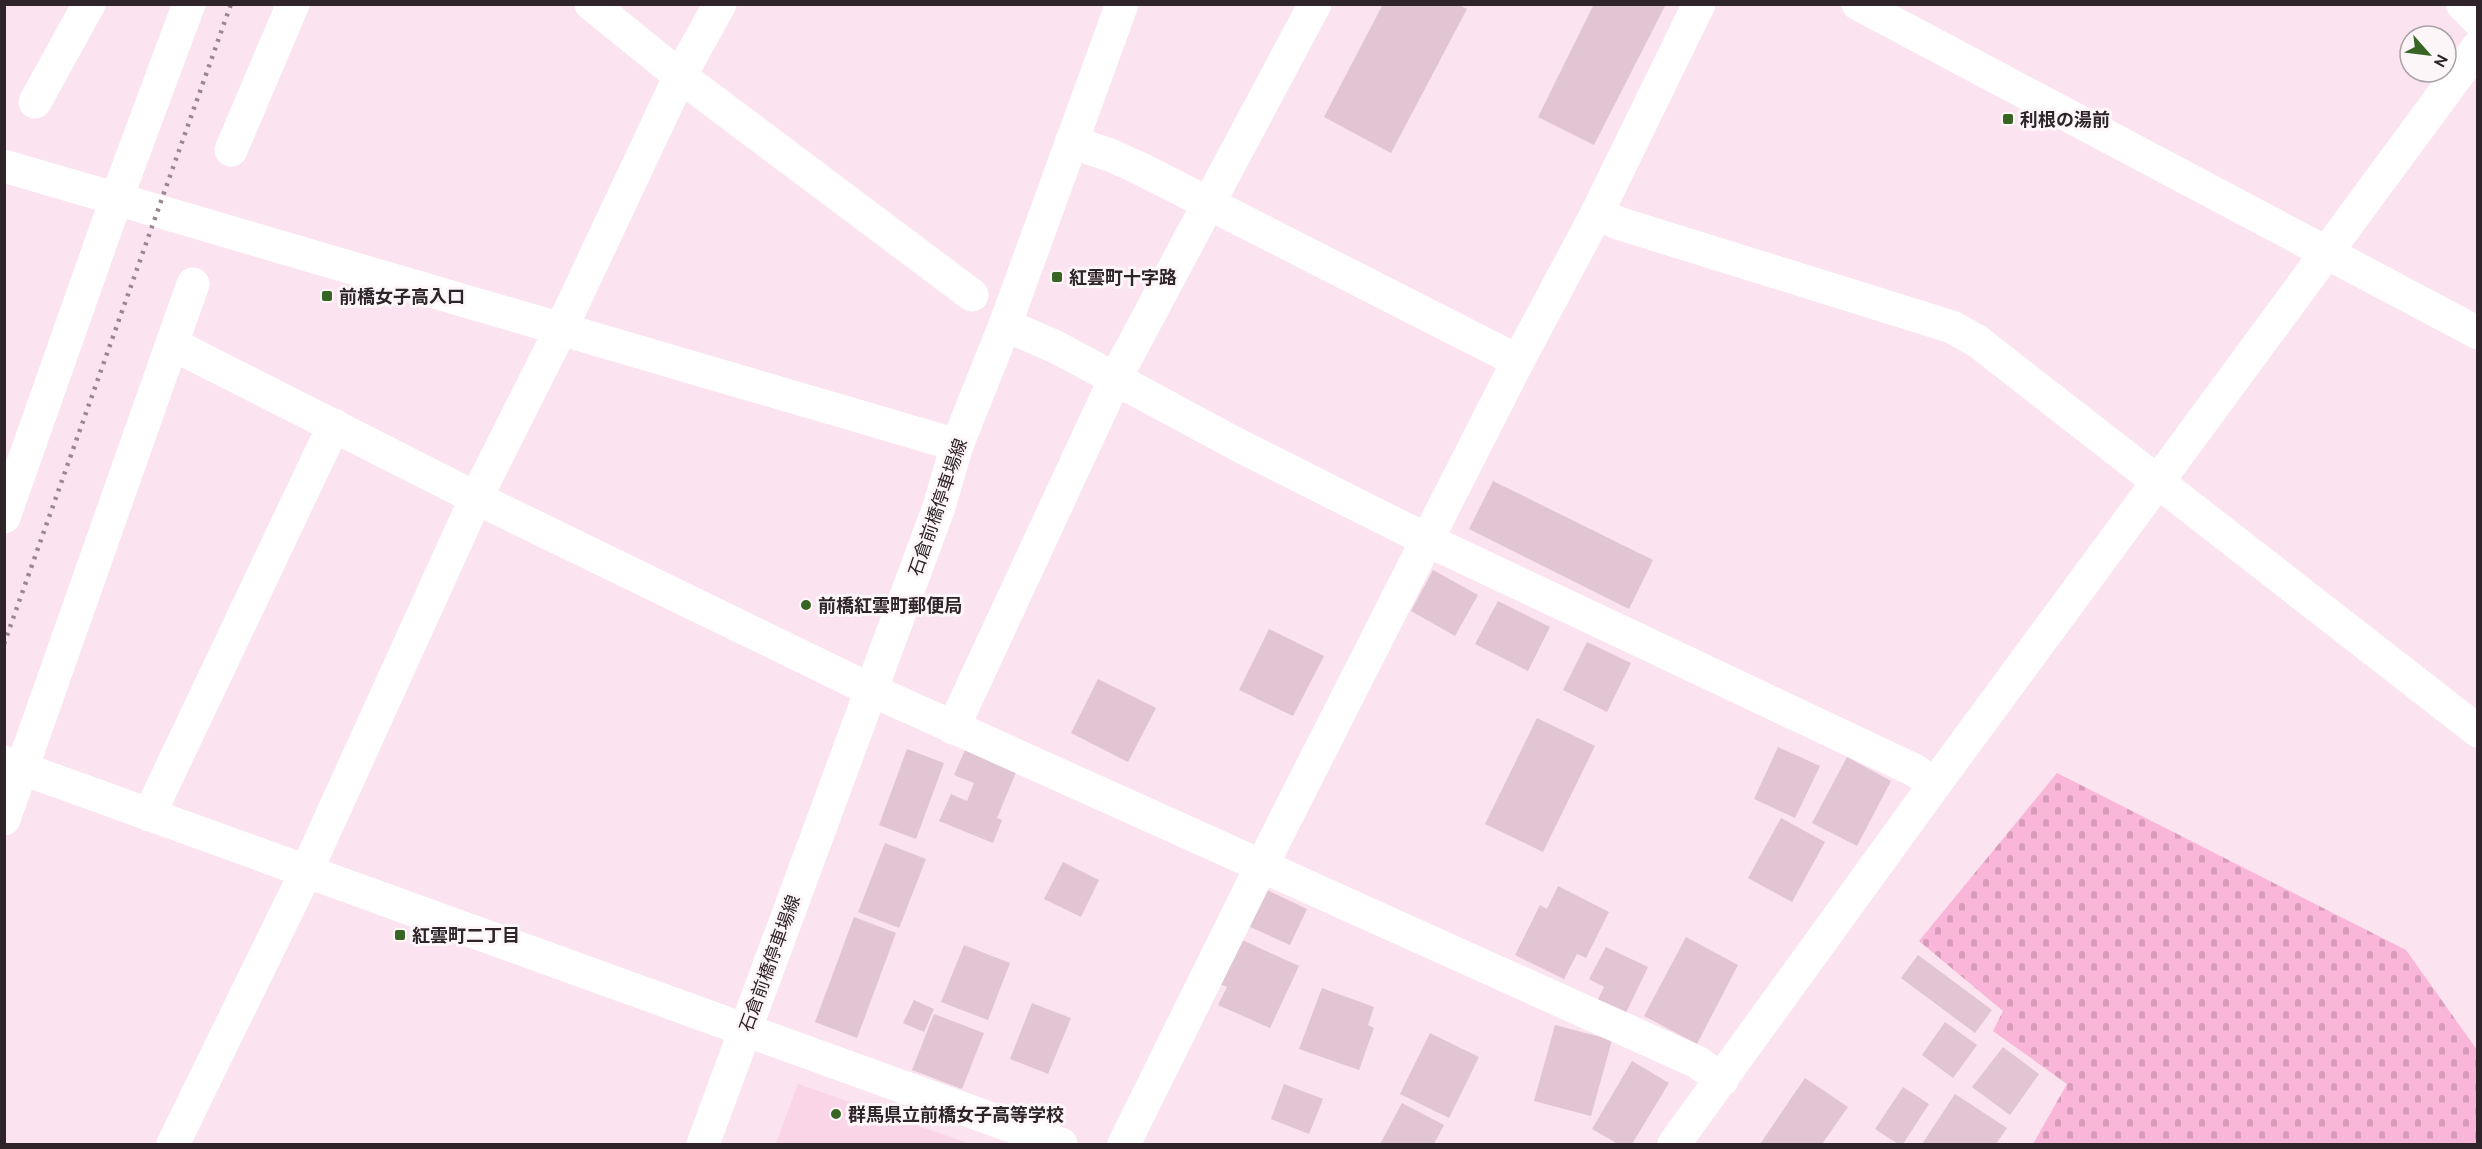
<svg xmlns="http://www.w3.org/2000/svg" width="2482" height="1149" viewBox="0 0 2482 1149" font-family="Ubuntu,'Noto Sans JP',sans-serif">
  <defs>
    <pattern id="cemetery-stones" width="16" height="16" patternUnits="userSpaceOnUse" patternTransform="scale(1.5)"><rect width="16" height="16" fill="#fab6d9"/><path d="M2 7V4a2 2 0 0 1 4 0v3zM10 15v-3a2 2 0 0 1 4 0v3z" fill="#d79cba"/></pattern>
  </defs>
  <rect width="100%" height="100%" fill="#fbe3ef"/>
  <polygon fill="#fad4e7" points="798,1084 970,1144 776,1144"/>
  <polygon fill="url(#cemetery-stones)" points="2057,773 2406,950 2477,1050 2477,1144 2033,1144 2067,1084 1993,1031 2003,1011 1919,941"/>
  <g fill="#e2c5d3">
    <polygon points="1383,4 1458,4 1467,9 1391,153 1324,117"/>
    <polygon points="1594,4 1666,4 1594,145 1538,117"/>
    <polygon points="1493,481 1653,560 1629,609 1469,529"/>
    <polygon points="1433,570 1478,595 1455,636 1411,611"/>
    <polygon points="1498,601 1550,627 1528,671 1475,644"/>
    <polygon points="1269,629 1324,656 1293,716 1239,690"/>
    <polygon points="1587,642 1631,663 1607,712 1563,690"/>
    <polygon points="1098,679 1156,708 1128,762 1071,733"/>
    <polygon points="1537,718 1595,746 1543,852 1485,824"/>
    <polygon points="1778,747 1820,766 1795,818 1754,799"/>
    <polygon points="966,748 1017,770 997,818 1002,820 993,843 939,821 951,794 967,801 974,783 954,775"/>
    <polygon points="907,749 944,763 916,839 879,825"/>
    <polygon points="1847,757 1891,781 1857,846 1812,823"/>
    <polygon points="1781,818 1825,842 1792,902 1748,878"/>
    <polygon points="885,843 926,859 899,928 858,912"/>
    <polygon points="1063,862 1099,880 1081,917 1044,899"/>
    <polygon points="1558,886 1609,912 1586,958 1577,954 1564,979 1515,955 1540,905 1547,909"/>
    <polygon points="1265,889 1307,909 1290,945 1248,926"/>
    <polygon points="854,917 896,933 857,1038 815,1022"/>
    <polygon points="1686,937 1738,965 1697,1044 1644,1016"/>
    <polygon points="1240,939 1299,966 1270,1028 1218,1005 1227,987 1219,984"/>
    <polygon points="964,945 1010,963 988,1020 941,1002"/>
    <polygon points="1606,947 1648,967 1623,1019 1595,1005 1604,987 1589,979"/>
    <polygon points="1918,955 1992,1010 1975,1033 1901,978"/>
    <polygon points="1322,988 1374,1007 1368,1025 1374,1028 1359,1070 1299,1049"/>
    <polygon points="914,1000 934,1009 924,1032 903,1023"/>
    <polygon points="1032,1003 1071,1018 1048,1074 1010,1059"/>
    <polygon points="934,1014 984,1033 962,1089 912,1070"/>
    <polygon points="1945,1022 1977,1045 1953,1078 1922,1055"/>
    <polygon points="1555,1025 1612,1040 1591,1116 1534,1101"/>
    <polygon points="1430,1033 1479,1057 1449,1118 1400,1094"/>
    <polygon points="2003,1047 2039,1074 2010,1115 1972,1087"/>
    <polygon points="1632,1061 1669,1083 1632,1144 1618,1144 1592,1129"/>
    <polygon points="1805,1078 1848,1107 1822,1144 1760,1144"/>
    <polygon points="1284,1084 1323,1099 1309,1134 1271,1119"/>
    <polygon points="1903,1087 1929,1104 1903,1144 1898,1144 1875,1129"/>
    <polygon points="1955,1094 2007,1128 1996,1144 1922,1144"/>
    <polygon points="1402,1103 1444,1125 1434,1144 1380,1144"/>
  </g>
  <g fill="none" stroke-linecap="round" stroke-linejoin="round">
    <g stroke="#fff" stroke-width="33">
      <polyline points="591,4 680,76 972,295"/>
      <polyline points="1858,4 2478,333"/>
      <polyline points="2462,4 2478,20"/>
      <polyline points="35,102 89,4"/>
      <polyline points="1071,142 1110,155 1139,168 1518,361"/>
      <polyline points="231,150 293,4"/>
      <polyline points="4,166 957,445"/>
      <polyline points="1597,213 1618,223 1952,327 1977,341 2478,731"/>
      <polyline points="1005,325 1056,347 1240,446 1427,540 1914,770 1935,784"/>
      <polyline points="172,344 476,498 871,690 1697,1062 1722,1080"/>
      <polyline points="4,517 117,197 189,4"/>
      <polyline points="953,728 1115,379 1315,4"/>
      <polyline points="4,762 1061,1144"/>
      <polyline points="149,815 334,425"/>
      <polyline points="4,819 193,284"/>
      <polyline points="173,1144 306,872 476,498 561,329 680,76 720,4"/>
      <polyline points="1124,1144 1261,867 1427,540 1518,361 1597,213 1699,4"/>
      <polyline points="1674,1144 1935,784 2478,47"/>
    </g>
    <polyline stroke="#fff" stroke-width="33" points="703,1144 939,507 957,445 1005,325 1122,4"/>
    <polyline stroke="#9a8891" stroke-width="4.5" stroke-dasharray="3 6" stroke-linecap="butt" points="4,644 231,4"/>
  </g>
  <g fill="#386524" stroke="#fdf6f9" stroke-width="2">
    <rect x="2002" y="113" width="12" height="12" rx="3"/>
    <rect x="1051" y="271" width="12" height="12" rx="3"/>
    <rect x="321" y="290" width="12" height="12" rx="3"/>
    <circle cx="806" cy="605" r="6"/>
    <rect x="394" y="929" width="12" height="12" rx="3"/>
    <circle cx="836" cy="1114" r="6"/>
  </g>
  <g text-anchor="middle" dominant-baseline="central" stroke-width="6" stroke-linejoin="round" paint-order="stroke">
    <g font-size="18" font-weight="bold" fill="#2f2429" stroke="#fdf6f9" text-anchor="start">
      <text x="2020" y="119">利根の湯前</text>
      <text x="1069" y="277">紅雲町十字路</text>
      <text x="339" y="296">前橋女子高入口</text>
      <text x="818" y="605">前橋紅雲町郵便局</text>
      <text x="412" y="935">紅雲町二丁目</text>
      <text x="848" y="1114">群馬県立前橋女子高等学校</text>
    </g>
    <g font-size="18" fill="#2f2429" stroke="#fdf6f9">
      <text transform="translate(937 507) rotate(-71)">石倉前橋停車場線</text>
      <text transform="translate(769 963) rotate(-70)">石倉前橋停車場線</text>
    </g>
  </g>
  <rect width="2482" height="1149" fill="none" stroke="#2f2429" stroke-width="12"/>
  <g transform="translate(2428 54) rotate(118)"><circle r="28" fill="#fdf6f9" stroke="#aba2a6" stroke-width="1.5"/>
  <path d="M0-4.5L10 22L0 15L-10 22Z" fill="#386524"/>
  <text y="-9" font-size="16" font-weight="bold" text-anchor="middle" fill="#2f2429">N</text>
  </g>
</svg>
